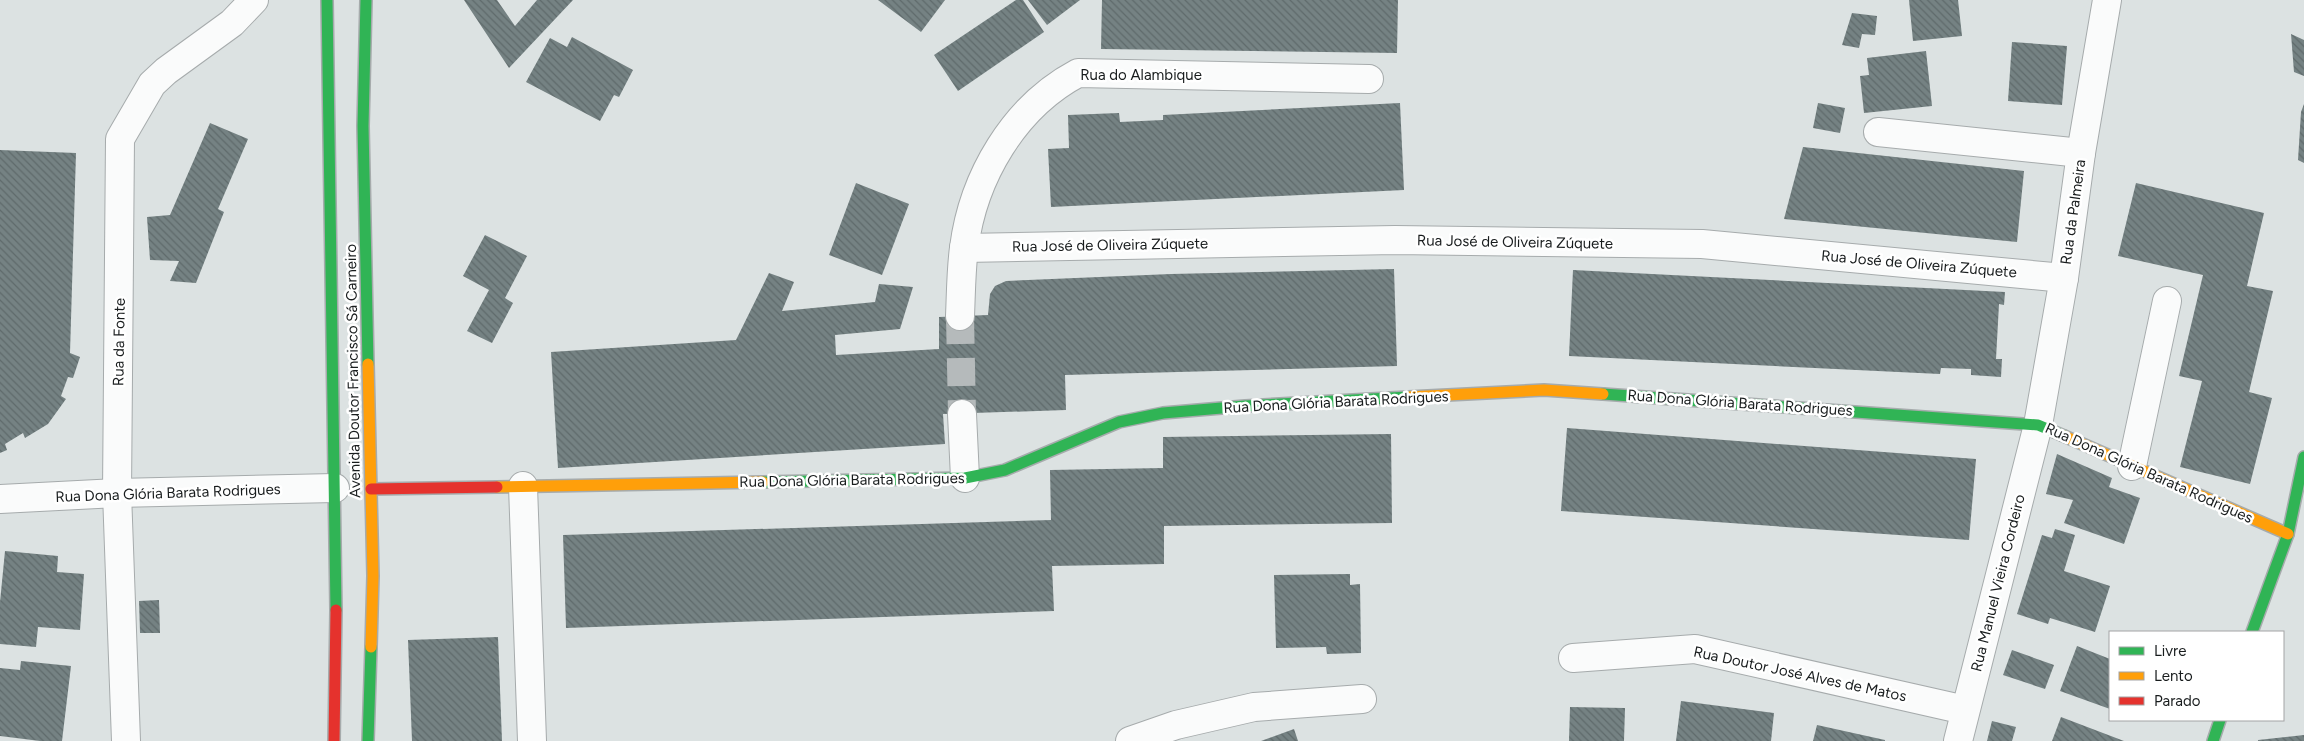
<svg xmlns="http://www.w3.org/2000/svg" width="2304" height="741" viewBox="0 0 2304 741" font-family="Figtree,sans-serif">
  <defs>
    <pattern id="building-back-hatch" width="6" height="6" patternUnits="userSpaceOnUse" patternTransform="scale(1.25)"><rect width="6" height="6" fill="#758283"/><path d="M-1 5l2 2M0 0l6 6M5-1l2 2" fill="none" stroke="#5f6a6b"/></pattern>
  </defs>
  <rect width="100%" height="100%" fill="#dce2e2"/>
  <g fill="url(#building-back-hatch)">
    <polygon points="464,0 497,0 515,26 537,0 573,0 509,68"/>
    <polygon points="878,0 945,0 921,32"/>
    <polygon points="1016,0 1023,0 1044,32 958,91 934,55"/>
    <polygon points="1028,0 1080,0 1047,25"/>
    <polygon points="1102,0 1398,0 1397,53 1101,49"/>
    <polygon points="1909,0 1958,0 1962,36 1913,41"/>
    <polygon points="1852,13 1877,16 1875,35 1862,34 1859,48 1842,45"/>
    <polygon points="2291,34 2304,40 2304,76 2294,72"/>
    <polygon points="572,37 633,70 619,97 614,95 600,121 526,82 550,38 567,47"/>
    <polygon points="2012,42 2067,46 2062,105 2008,101"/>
    <polygon points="1926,51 1932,106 1864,113 1860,76 1869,75 1867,58"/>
    <polygon points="1400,103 1404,190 1051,207 1048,149 1069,148 1068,115 1119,113 1120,122 1163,120 1163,115"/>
    <polygon points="1818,103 1845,108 1840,133 1813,128"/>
    <polygon points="2304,104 2304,163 2298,160 2301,112"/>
    <polygon points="210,123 248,139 218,209 224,212 196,283 170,281 179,261 150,260 147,217 170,215"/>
    <polygon points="1803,147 2024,171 2017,242 1784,219"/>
    <polygon points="0,150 76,153 70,353 80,357 73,378 68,377 61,396 66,399 48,424 25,438 23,433 5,444 7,450 0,453"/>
    <polygon points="856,183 909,204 882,275 829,255"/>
    <polygon points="2136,183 2264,213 2247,286 2273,291 2249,392 2272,398 2250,484 2180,467 2202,381 2179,376 2203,275 2118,256"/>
    <polygon points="485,235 527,256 505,298 513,303 492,343 467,331 489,290 463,276"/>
    <polygon points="1394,269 1397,366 1065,375 1066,410 943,414 945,444 558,468 551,352 736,340 769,273 794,282 782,311 875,302 879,284 913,287 900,329 835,335 836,355 939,349 939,317 988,315 990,294 995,286 1006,281 1171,274"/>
    <polygon points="1573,270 2005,292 2004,305 1999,304 1996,359 2002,359 2001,377 1971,375 1971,369 1941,368 1940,374 1569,356"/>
    <polygon points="1567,428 1976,459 1969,540 1561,511"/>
    <polygon points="1391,434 1392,523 1164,526 1164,564 1052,566 1054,611 566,628 563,535 1051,520 1050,470 1163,468 1163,437"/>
    <polygon points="2057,454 2112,478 2109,487 2140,498 2124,544 2064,523 2073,500 2046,494"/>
    <polygon points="2055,529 2075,535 2064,571 2110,586 2095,632 2050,618 2048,624 2017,614 2042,535 2052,538"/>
    <polygon points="5,551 58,556 57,572 84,574 80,630 38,627 36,647 0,644 0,602"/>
    <polygon points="1350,574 1350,585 1360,584 1361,653 1327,654 1326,647 1276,648 1274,575"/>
    <polygon points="159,600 160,633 140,633 139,601"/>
    <polygon points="498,637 502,741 412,741 408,640"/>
    <polygon points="2077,646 2110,659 2110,709 2060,691"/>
    <polygon points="2012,650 2054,665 2045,689 2003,675"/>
    <polygon points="21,661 71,666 62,741 40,741 0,736 0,668 20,670"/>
    <polygon points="1681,701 1774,713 1771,741 1676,741"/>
    <polygon points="1570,707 1625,708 1624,741 1569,741"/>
    <polygon points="2061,717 2124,741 2052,741"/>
    <polygon points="1992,721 2016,727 2012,741 1987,741"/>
    <polygon points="1817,725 1885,740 1885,741 1813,741"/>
    <polygon points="1294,729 1298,741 1261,741"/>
    <polygon points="2304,735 2304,741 2258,741 2258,740"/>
  </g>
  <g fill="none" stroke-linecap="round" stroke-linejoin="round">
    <polyline stroke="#b5babb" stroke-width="28" stroke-dasharray="28 14" stroke-linecap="butt" points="960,316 962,414"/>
    <defs>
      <g id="street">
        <polyline points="1878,132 2081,153"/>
        <polyline points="964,248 1395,240 1702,244 2064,278"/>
        <path d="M960 316C961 294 961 270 964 248 973 177 1014 107 1078 73L1369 79"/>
        <polyline points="962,414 965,478"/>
        <polyline points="2132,466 2167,301"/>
        <polyline points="523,486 532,741"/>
        <polyline points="0,499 117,493 335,488"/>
        <polyline points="1573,658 1695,649 1965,710"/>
        <polyline points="126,741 117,493 120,139 152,84 166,71 232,23 254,0"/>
        <polyline points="1130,741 1176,725 1254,707 1362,699"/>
        <polyline points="1958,741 2038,425 2064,278 2081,153 2107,0"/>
      </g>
      <g id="fast">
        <polyline points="327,0 336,610"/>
        <polyline points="366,0 363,126 368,364"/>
        <polyline points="1603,394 2038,425 2064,436"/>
        <polyline points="763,482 965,478 1005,470 1119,422 1163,413 1245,406 1408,397"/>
        <polyline points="2252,632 2288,534 2304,457"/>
        <polyline points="368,741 371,647"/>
        <polyline points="2213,741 2220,720"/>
      </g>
      <g id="slow">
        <polyline points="368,364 373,576 371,647"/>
        <polyline points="1408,397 1544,390 1603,394"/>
        <polyline points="2064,436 2288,534"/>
        <polyline points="497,487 763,482"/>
      </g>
      <g id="jam">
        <polyline points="371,489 497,487"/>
        <polyline points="334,741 336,610"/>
      </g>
    </defs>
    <use href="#street" stroke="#a6abac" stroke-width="30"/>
    <use href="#fast" stroke="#a6abac" stroke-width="14"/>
    <use href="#slow" stroke="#a6abac" stroke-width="14"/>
    <use href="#jam" stroke="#a6abac" stroke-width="14"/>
    <use href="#street" stroke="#fafbfb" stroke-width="28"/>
    <use href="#fast" stroke="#30b455" stroke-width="11"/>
    <use href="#slow" stroke="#ff9f0a" stroke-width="11"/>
    <use href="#jam" stroke="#e5322d" stroke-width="11"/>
  </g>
  <g text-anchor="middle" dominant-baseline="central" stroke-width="5" stroke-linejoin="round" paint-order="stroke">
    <g font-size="15" fill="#181c1d" stroke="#fff">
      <text x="1141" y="75">Rua do Alambique</text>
      <text transform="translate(2073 212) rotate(-82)">Rua da Palmeira</text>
      <text transform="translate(1515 242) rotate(1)">Rua José de Oliveira Zúquete</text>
      <text transform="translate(1110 245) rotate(-1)">Rua José de Oliveira Zúquete</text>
      <text transform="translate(1919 264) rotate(5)">Rua José de Oliveira Zúquete</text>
      <text transform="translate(119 342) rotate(-89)">Rua da Fonte</text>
      <text transform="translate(353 371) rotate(-91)">Avenida Doutor Francisco Sá Carneiro</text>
      <text transform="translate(1336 402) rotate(-3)">Rua Dona Glória Barata Rodrigues</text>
      <text transform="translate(1740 403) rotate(4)">Rua Dona Glória Barata Rodrigues</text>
      <text transform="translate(2149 473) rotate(24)">Rua Dona Glória Barata Rodrigues</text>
      <text transform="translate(852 480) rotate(-1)">Rua Dona Glória Barata Rodrigues</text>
      <text transform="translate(168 493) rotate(-2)">Rua Dona Glória Barata Rodrigues</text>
      <text transform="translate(1998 583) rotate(-76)">Rua Manuel Vieira Cordeiro</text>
      <text transform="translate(1800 674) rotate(12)">Rua Doutor José Alves de Matos</text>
    </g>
  </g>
  <rect x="2109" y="631" width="175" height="90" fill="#ffffff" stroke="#a3a4a5"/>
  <rect x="2119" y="647" width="25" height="8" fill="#30b455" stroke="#a3a4a5"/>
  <text x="2154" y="656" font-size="15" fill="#181c1d">Livre</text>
  <rect x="2119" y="672" width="25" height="8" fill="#ff9f0a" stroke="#a3a4a5"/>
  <text x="2154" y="681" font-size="15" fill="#181c1d">Lento</text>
  <rect x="2119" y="697" width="25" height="8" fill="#e5322d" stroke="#a3a4a5"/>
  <text x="2154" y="706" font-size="15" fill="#181c1d">Parado</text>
</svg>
